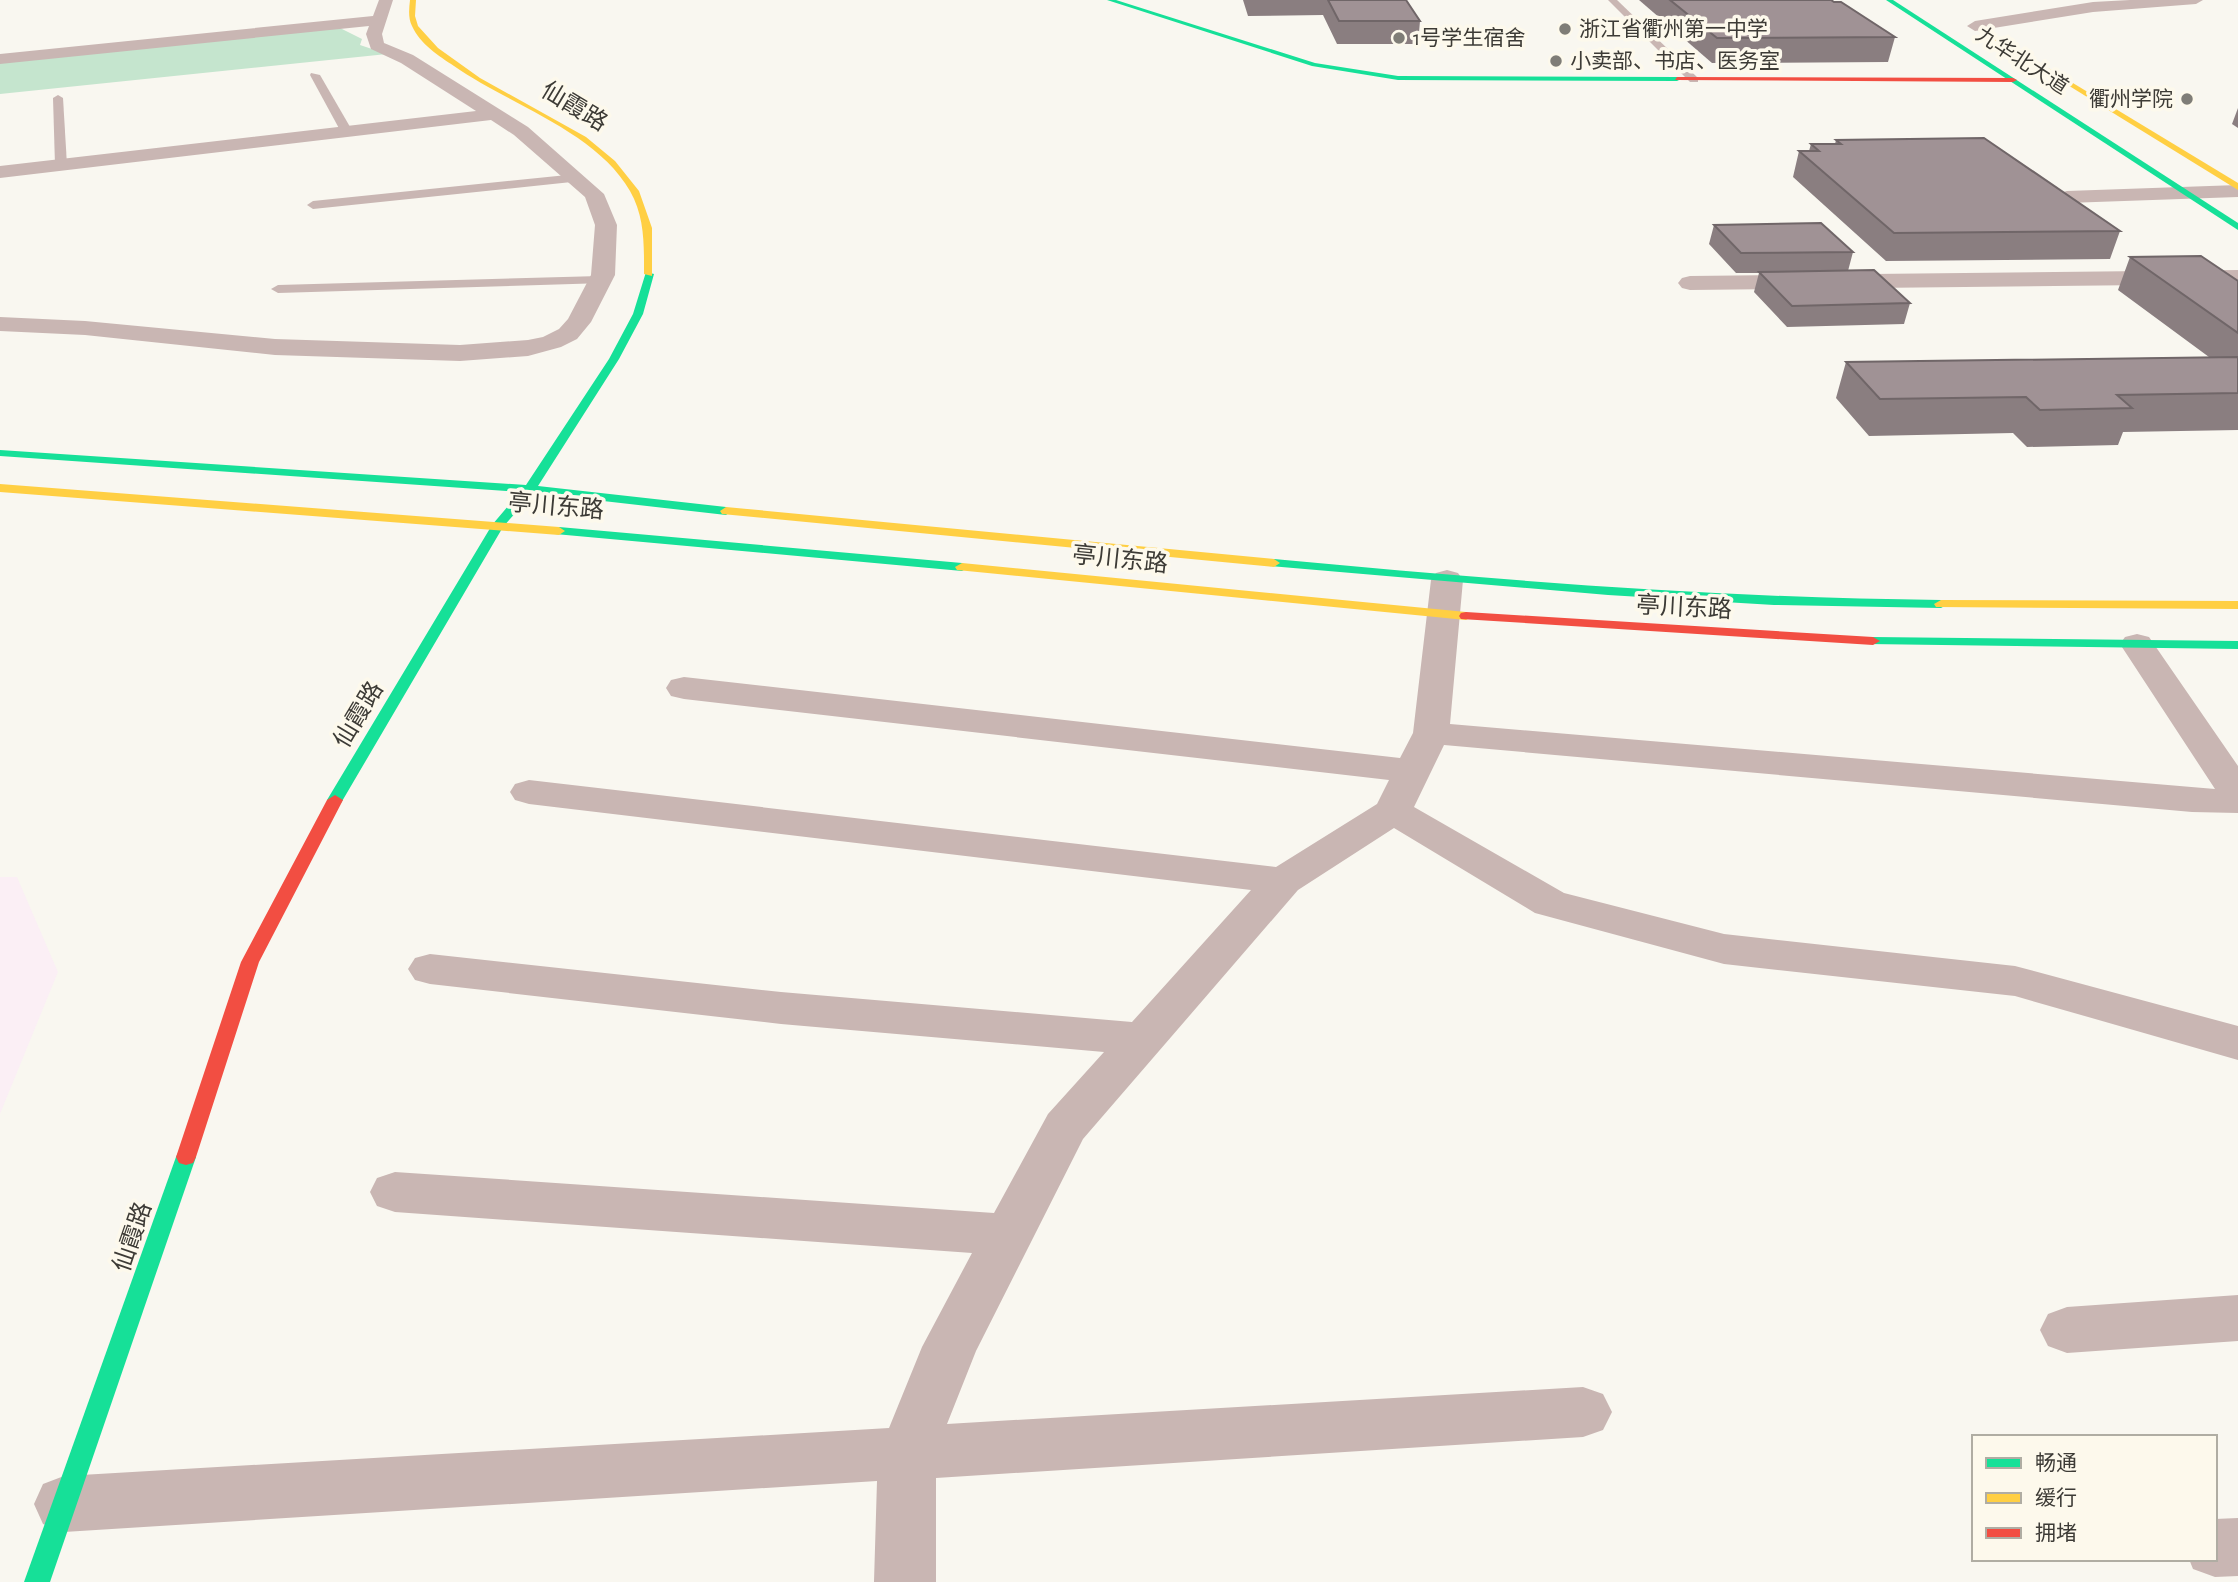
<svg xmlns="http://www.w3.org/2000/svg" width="2238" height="1582" viewBox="0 0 2238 1582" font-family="'Alegreya Sans','Noto Sans SC',sans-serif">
  <rect width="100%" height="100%" fill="#f9f7f0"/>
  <polygon fill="#fbeff5" points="0,877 17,877 58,972 0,1114"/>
  <polygon fill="#c5e5ce" points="338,27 362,39 360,45 387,54 0,94 0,62"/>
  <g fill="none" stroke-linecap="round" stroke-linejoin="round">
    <g fill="#c9b6b3" fill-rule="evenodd">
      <polygon points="1608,0 1617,0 1698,78 1698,82 1690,82"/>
      <polygon points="311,73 320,75 353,132 351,134 341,132 310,75"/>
      <polygon points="58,95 63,98 67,165 61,169 55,165 53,98"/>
      <polygon points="577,174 581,175 581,181 313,209 307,205 313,201"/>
      <polygon points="600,276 605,277 605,283 278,293 271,289 278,285"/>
    </g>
    <g fill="#c9b6b3" fill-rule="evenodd">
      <polygon points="379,0 393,0 382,34 384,43 413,55 528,127 604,194 617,225 615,275 591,322 577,339 561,347 528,356 460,361 275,355 85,335 0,331 0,317 85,321 275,339 460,345 528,340 543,337 559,329 568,319 591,275 595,225 585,197 514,135 491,120 0,178 0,166 476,111 401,63 371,49 366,34 369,26 0,64 0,54 373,16"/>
      <polygon points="2130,0 2203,0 2196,4 2093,12 1975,31 1967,26 1975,21 2093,2"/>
      <polygon points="2238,185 2238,197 2067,203 2060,201 2057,197 2060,193 2067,191"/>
      <polygon points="2238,270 2238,284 1690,290 1682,288 1678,283 1682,278 1690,276"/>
      <polygon points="1447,570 1458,573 1463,580 1450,724 2215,789 2120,644 2125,637 2137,634 2149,637 2238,766 2238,813 2192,812 1444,745 1414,807 1564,893 1724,934 2015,966 2238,1026 2238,1060 2015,996 1724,964 1535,913 1394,828 1298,890 1083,1139 976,1351 947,1424 1583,1387 1603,1394 1612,1412 1603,1430 1583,1437 936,1478 936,1582 874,1582 877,1481 64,1532 43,1524 34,1504 43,1484 64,1476 889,1428 922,1347 972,1253 395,1212 377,1206 370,1192 377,1178 395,1172 994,1213 1048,1114 1104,1052 781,1024 430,984 415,980 408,969 415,958 430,954 781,992 1132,1022 1251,890 529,804 515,800 510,792 515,784 529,780 1276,867 1377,804 1389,780 684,699 671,696 666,688 671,680 684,677 1400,758 1413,733 1431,580 1436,573"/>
      <polygon points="2238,1295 2238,1341 2067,1353 2048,1346 2040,1330 2048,1314 2067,1307"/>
      <polygon points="2238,1518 2238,1576 2215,1577 2193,1569 2189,1559 2215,1559 2215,1519"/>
    </g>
    <g fill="#16e098" fill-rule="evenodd">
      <polygon points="1107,0 1116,0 1315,63 1398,76 1677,77 1681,79 1677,81 1398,80 1312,66"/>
      <polygon points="1886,0 1893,0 2238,223 2238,230"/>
      <polygon points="646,272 654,274 643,314 619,359 538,486 726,507 732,511 726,515 533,493 503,527 341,803 335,805 327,800 492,525 520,492 0,456 0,450 526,485 609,359 633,314"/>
      <polygon points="559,527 962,563 969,567 962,571 555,534 555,528"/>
      <path d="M1274 559C1496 580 1718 598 1941 600L1948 604 1941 608 1774 605 1608 595 1269 566V560Z"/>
      <polygon points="1873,637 2238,641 2238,649 1868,644 1866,641 1868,638"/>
      <polygon points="186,1149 193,1151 196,1157 50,1582 24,1582 176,1157 179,1151"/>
    </g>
    <g fill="#ffcf43" fill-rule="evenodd">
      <path d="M410 0H416L415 16 418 26 438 48 480 78 586 137 615 161 639 191 652 228V276L644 274C644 246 645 217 630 191 596 131 508 104 454 66 439 56 420 44 412 26 408 18 409 9 410 0Z"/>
      <polygon points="1993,37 1997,37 2238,183 2238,190 1993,39"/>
      <polygon points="0,484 559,527 565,531 559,535 0,492"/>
      <polygon points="726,507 1274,559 1280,563 1274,567 722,514 720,511"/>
      <polygon points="962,563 1466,612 1473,616 1466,620 957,570 955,567"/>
      <polygon points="1941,600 2238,601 2238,609 1936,607 1934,604"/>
    </g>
    <g fill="#f24e42" fill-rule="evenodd">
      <polygon points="1677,77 2013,78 2017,80 2013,82 1675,80"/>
      <polygon points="1466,612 1873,637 1880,641 1873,645 1461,619 1459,616 1461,613"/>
      <polygon points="335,795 343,800 259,962 196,1157 193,1163 186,1165 179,1163 176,1157 241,962 327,800"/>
    </g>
  </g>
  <g fill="#8a7e80">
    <polygon points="1243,0 1406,0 1420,21 1418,44 1337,44 1323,15 1248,16"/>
    <polygon points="1639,0 1831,0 1895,37 1888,62 1712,63"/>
    <polygon points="2238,108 2238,128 2232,124"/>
    <polygon points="1836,140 2120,231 2110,259 1886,261 1793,177 1799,151 1809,151 1811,144 1835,144"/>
    <polygon points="1714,225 1853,252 1848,271 1910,303 1904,324 1787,327 1754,292 1759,273 1736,273 1709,244"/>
    <polygon points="2130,257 2238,281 2238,430 2123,432 2118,445 2027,447 2013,433 1869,436 1836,398 1846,362 2209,357 2118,290"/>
  </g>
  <g fill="#a09295" stroke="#706668" stroke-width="2">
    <polygon points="1328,0 1406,0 1420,21 1339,21"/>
    <polygon points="1670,0 1831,0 1834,2 1841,2 1895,37 1717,38"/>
    <polygon points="1984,138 2120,231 1894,233 1799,151 1819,151 1811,144 1841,144 1836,140"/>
    <polygon points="1821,223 1853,252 1741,253 1714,225"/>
    <polygon points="2201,256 2238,281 2238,333 2130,257"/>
    <polygon points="1874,270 1910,303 1792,306 1759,272"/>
    <polygon points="2238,357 2238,393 2117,395 2132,408 2040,410 2026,397 1880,399 1846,362"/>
  </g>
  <g fill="#7f7d77" stroke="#fdf9ec" stroke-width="2.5">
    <circle cx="1565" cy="29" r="7"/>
    <circle cx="1399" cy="38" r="7"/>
    <circle cx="1556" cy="61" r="7"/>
    <circle cx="2187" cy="99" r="7"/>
  </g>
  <g text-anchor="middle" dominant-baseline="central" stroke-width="7" stroke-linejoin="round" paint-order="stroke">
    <g font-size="21" fill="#3d3b36" stroke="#fdf9ec" text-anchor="start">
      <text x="1579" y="29">浙江省衢州第一中学</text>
      <text x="1413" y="38">1号学生宿舍</text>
      <text x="1570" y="61">小卖部、书店、医务室</text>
      <text x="2173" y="99" text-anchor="end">衢州学院</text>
    </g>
    <g font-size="21" fill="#3d3b36" stroke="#fdf9ec">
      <text transform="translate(2022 61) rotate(33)">九华北大道</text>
    </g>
    <g font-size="24" fill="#3d3b36" stroke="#fdf9ec">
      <text transform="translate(574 107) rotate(31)">仙霞路</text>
      <text transform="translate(556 507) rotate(5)">亭川东路</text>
      <text transform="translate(1120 560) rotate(6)">亭川东路</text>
      <text transform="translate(1684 608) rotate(3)">亭川东路</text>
      <text transform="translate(359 715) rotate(-59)">仙霞路</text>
      <text transform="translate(133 1237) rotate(-71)">仙霞路</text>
    </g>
  </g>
  <rect x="1972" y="1435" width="245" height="126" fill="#fdf9ec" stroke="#b0ada3" stroke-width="2"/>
  <rect x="1986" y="1458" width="35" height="10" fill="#16e098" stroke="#b0ada3" stroke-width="2"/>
  <text x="2035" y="1470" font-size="21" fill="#3d3b36">畅通</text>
  <rect x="1986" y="1493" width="35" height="10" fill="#ffcf43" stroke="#b0ada3" stroke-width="2"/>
  <text x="2035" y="1505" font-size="21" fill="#3d3b36">缓行</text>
  <rect x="1986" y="1528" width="35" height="10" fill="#f24e42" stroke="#b0ada3" stroke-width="2"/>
  <text x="2035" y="1540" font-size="21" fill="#3d3b36">拥堵</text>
</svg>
